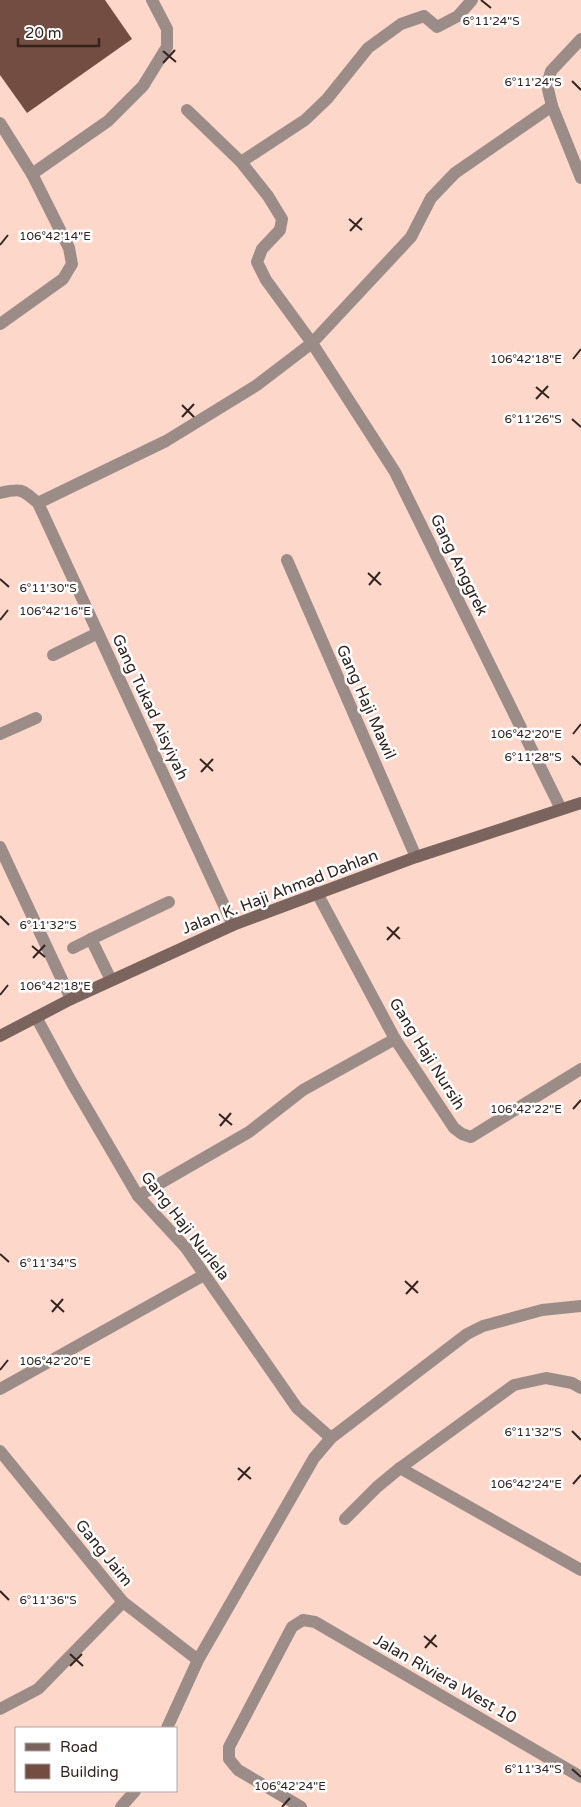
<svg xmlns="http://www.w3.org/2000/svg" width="581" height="1807" viewBox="0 0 581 1807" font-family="'Varela Round',sans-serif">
  <rect width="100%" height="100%" fill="#fed7cb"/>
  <polygon fill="#734d41" points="0,0 105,0 132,39 27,113 0,75"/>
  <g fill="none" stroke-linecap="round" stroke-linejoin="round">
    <g stroke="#9c8c87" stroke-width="12">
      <polyline points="0,123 32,174 69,248 72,264 63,279 0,324"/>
      <polyline points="32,174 108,121 143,86 167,47 167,29 152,0"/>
      <polyline points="53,655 98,633"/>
      <polyline points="0,734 36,718"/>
      <polyline points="73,948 91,939"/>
      <polyline points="111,980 91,939 169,902"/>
    </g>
    <g stroke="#9c8c87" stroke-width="12">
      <polyline points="581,39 551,71 547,85 552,106 581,178"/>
      <polyline points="187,110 241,162 268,196 282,219 280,230 262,249 257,262 266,280 312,343 395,472 561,809"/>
      <polyline points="241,162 305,120 327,99 368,48 401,24 424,16 437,27 458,16 472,0"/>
      <path d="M0 493C21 488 22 489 38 503L233 925"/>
      <polyline points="38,503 166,441 257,385 312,343 411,237 431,198 455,173 552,106"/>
      <polyline points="287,560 416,857"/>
      <polyline points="0,847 71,999"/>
      <polyline points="317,893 395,1039 454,1128 462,1134 471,1137 581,1069"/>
      <polyline points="36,1017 72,1083 138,1196 186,1248 297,1408 331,1438"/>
      <polyline points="138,1196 249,1132 303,1090 395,1039"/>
      <polyline points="0,1389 204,1275"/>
      <polyline points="0,1451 123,1602 198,1660"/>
      <polyline points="400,1468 581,1570"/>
      <polyline points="345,1519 377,1487 400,1468 514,1385 546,1378 572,1383 581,1388"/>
      <polyline points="0,1709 38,1689 123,1602"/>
      <polyline points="167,1728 198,1660 314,1458 331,1438 467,1334 483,1326 542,1310 581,1306"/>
      <polyline points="121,1807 135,1791"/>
      <polyline points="301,1807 238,1770 229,1759 229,1747 292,1627 303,1620 315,1622 581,1777"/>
    </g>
    <polyline stroke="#7b645d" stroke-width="12" points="0,1036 71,999 233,925 416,857 581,803"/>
  </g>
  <path fill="none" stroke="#32241f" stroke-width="2" d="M481 0 491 8M163 51 176 62M163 63 175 50M572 81 581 90M349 219 362 230M350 231 362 218M0 245 8 235M573 359 581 349M536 387 549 398M536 399 548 386M182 405 194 417M182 417 194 404M572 419 581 427M368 573 381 585M0 579 9 587M369 585 380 572M0 620 8 610M573 734 581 724M572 756 581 765M200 759 213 771M201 772 213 759M0 916 9 925M387 927 400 939M387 940 399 927M32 946 45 957M33 958 45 945M0 995 8 985M573 1109 581 1100M219 1114 232 1125M220 1126 231 1113M0 1254 9 1262M405 1281 418 1293M406 1294 418 1281M51 1300 64 1312M52 1312 63 1299M0 1370 8 1360M572 1431 581 1440M238 1468 251 1479M238 1480 250 1467M573 1484 581 1475M0 1591 9 1600M424 1636 437 1647M425 1648 436 1635M70 1654 83 1666M70 1666 82 1654M572 1769 581 1777M282 1807 290 1798"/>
  <g text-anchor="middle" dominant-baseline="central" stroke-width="5" stroke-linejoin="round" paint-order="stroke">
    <g font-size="16" fill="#32241f" stroke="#fff">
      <text transform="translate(459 565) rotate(64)">Gang Anggrek</text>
      <text transform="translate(366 702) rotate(66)">Gang Haji Mawil</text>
      <text transform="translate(150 707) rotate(65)">Gang Tukad Aisyiyah</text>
      <text transform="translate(280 892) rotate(-21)">Jalan K. Haji Ahmad Dahlan</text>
      <text transform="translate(427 1054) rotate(58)">Gang Haji Nursih</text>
      <text transform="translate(185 1226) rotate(52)">Gang Haji Nurlela</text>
      <text transform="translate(104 1553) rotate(51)">Gang Jaim</text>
      <text transform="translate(445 1679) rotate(30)">Jalan Riviera West 10</text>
    </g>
  </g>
  <g font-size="12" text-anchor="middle" fill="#32241f" stroke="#fff" stroke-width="5" stroke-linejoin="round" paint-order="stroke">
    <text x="491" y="25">6°11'24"S</text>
    <text x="533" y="86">6°11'24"S</text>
    <text x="55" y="240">106°42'14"E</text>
    <text x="526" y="363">106°42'18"E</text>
    <text x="533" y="423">6°11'26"S</text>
    <text x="48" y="592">6°11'30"S</text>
    <text x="55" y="615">106°42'16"E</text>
    <text x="526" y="738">106°42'20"E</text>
    <text x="533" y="761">6°11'28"S</text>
    <text x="48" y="929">6°11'32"S</text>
    <text x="55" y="990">106°42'18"E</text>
    <text x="526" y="1113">106°42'22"E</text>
    <text x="48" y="1267">6°11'34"S</text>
    <text x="55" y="1365">106°42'20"E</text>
    <text x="533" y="1436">6°11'32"S</text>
    <text x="526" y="1488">106°42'24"E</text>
    <text x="48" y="1604">6°11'36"S</text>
    <text x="533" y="1773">6°11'34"S</text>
    <text x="290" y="1790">106°42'24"E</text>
  </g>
  <rect x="15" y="1727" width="162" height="65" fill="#ffffff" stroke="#ada7a5"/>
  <rect x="25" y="1743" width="25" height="8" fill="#7b645d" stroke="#ada7a5"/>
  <text x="60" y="1752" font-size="15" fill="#32241f">Road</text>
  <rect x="25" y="1764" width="25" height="15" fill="#734d41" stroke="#ada7a5"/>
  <text x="60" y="1777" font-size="15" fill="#32241f">Building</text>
  <path d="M18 38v8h81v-8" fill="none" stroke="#32241f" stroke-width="2.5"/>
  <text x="25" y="38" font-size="15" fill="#32241f" stroke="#ffffff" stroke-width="4" paint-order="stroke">20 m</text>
</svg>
